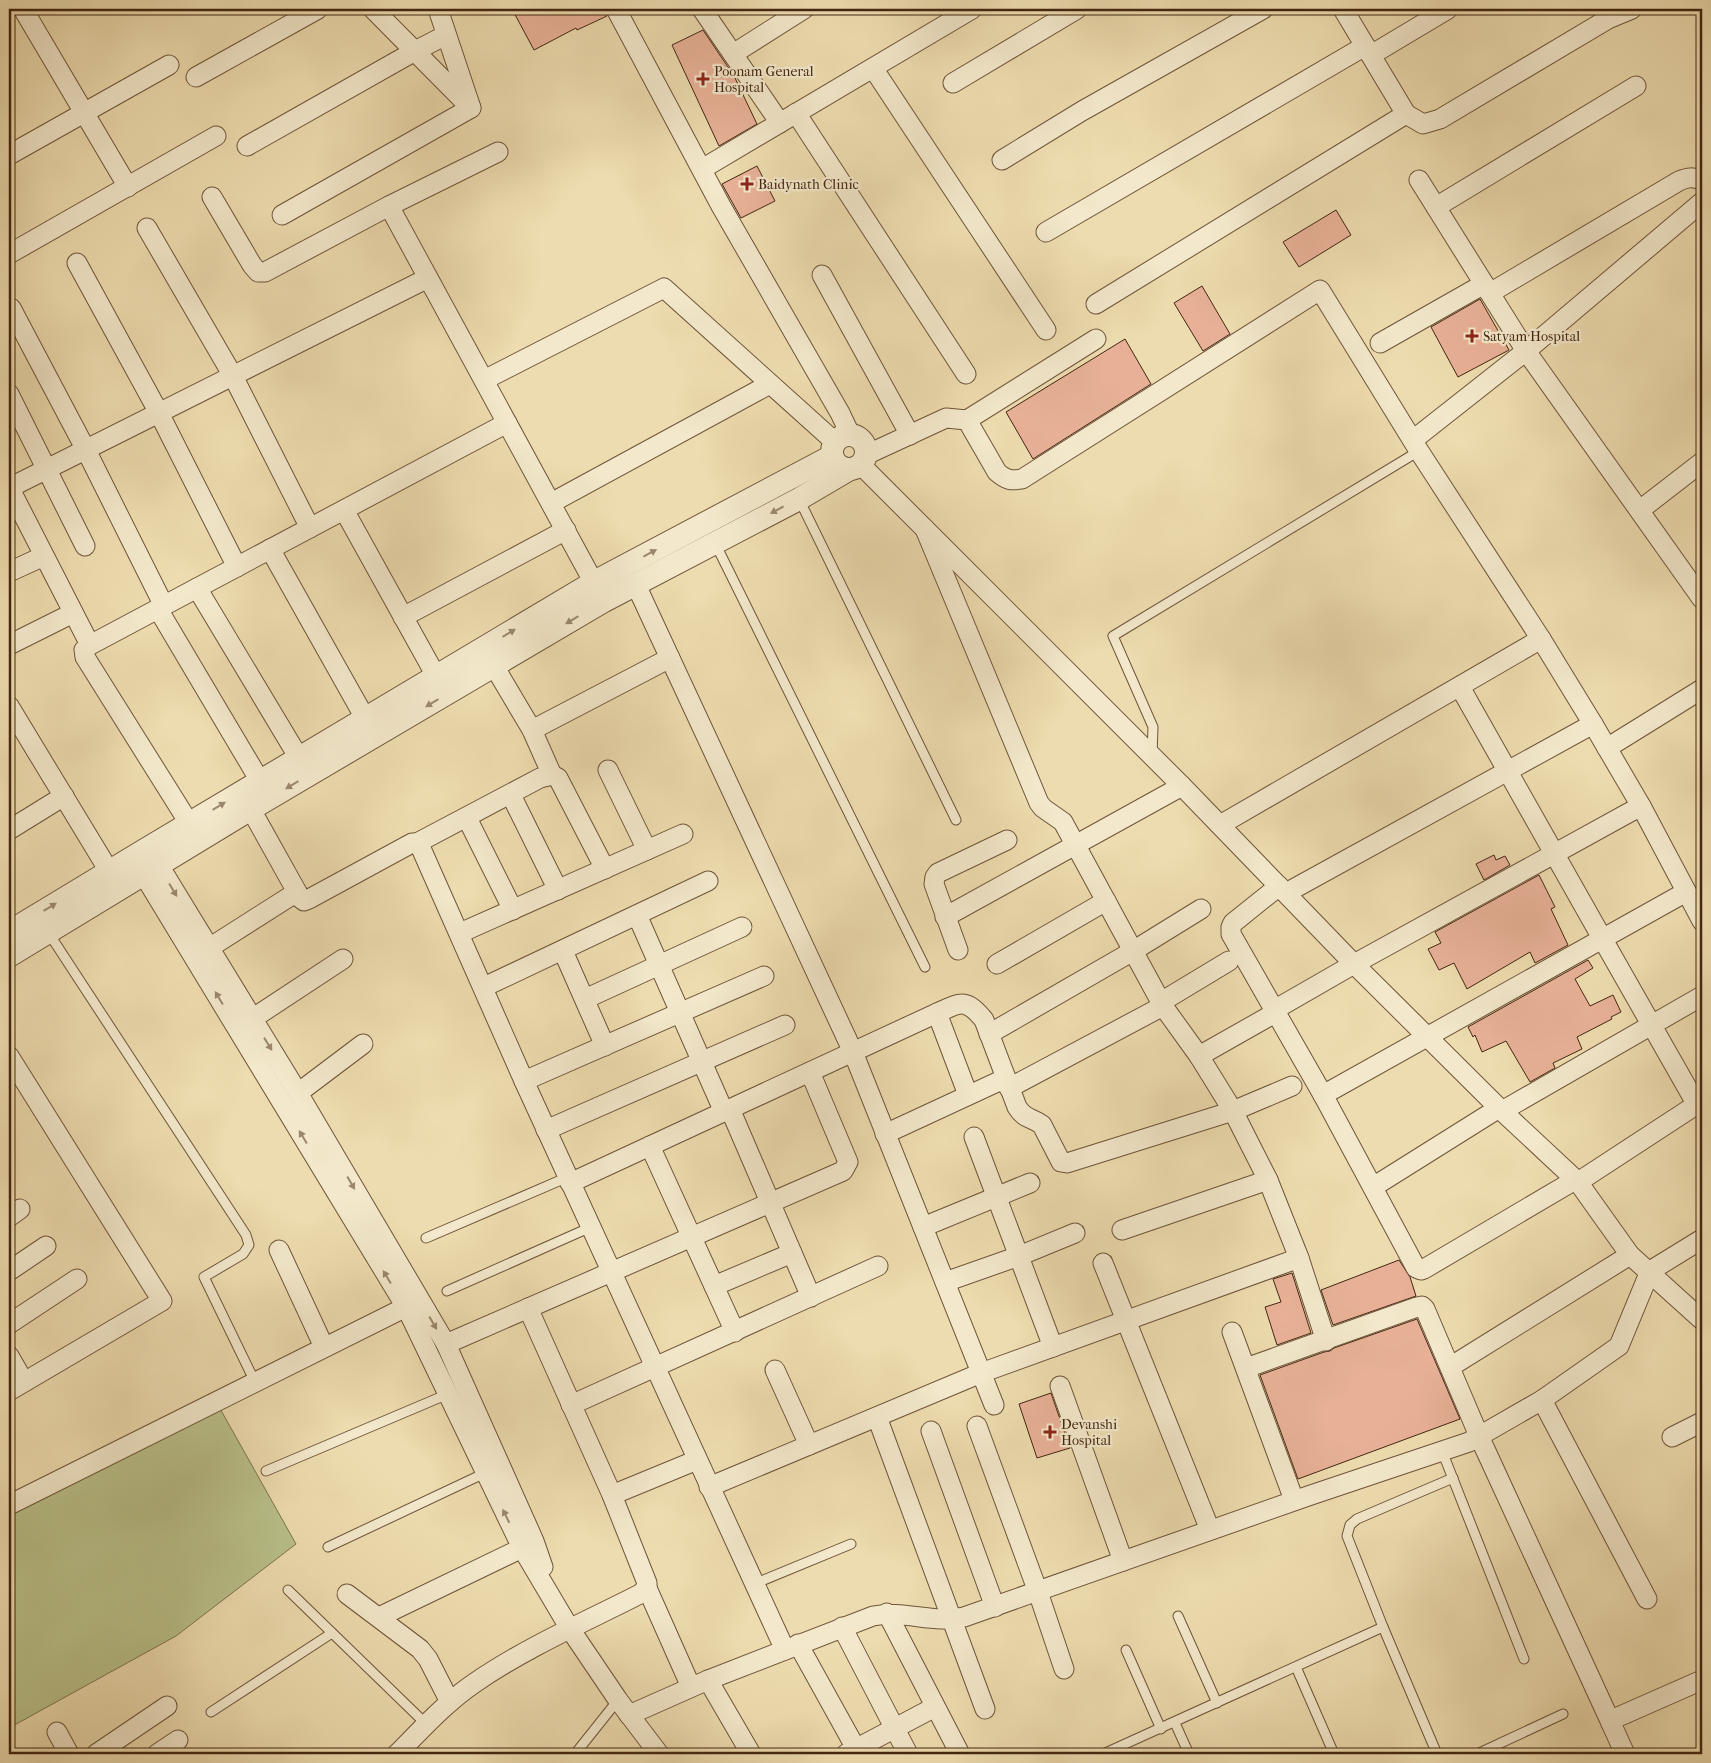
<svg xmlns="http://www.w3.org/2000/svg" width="1711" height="1763" viewBox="0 0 1711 1763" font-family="'IM FELL French Canon',serif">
  <rect width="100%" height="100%" fill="#eddcaf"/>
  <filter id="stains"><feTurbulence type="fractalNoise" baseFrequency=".004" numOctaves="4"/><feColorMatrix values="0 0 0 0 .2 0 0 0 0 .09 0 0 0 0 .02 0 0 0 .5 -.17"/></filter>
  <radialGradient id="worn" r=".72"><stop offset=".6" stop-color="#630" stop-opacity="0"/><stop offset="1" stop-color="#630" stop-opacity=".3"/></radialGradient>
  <polygon fill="#b9c08a" stroke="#7e734e" points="218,1405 296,1544 176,1636 9,1728 9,1511"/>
  <g fill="#e8b197" stroke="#432612">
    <polygon points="512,9 605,9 607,16 577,30 576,28 534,50"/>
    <polygon points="703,30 734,76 757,124 719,146 672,45"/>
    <polygon points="757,166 775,201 741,218 722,184"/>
    <polygon points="1336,210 1351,235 1299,267 1283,242"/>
    <polygon points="1202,286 1230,334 1203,351 1174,303"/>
    <polygon points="1480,299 1509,350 1458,377 1431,327"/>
    <polygon points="1125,339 1151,384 1033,459 1006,412"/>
    <polygon points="1494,855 1496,860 1505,856 1510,865 1484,880 1476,864"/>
    <polygon points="1539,875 1555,907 1551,909 1568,945 1535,963 1530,952 1467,989 1454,963 1439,970 1428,949 1441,943 1435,932"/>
    <polygon points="1588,960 1593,968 1575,979 1590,1006 1613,995 1621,1012 1611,1017 1612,1019 1577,1037 1582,1049 1553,1063 1555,1068 1530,1082 1506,1041 1482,1052 1475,1035 1473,1037 1468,1027"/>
    <polygon points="1399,1260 1410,1277 1416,1296 1333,1325 1321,1290"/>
    <polygon points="1292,1273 1311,1333 1277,1345 1265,1307 1281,1302 1273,1279"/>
    <polygon points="1417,1319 1460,1419 1298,1479 1260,1375 1324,1352 1330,1351 1334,1348"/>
    <polygon points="1051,1393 1070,1448 1037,1458 1019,1404"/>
  </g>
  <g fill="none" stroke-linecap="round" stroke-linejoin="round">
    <defs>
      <g id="service">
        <polyline points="799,499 956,820"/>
        <polyline points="715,543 925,967"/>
        <polyline points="1152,755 1153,727 1113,636 1419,451"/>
        <polyline points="48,932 246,1235 249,1245 243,1254 204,1277 255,1382"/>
        <polyline points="426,1238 568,1177"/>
        <polyline points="447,1291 591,1227"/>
        <polyline points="1442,1451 1524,1659"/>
        <polyline points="266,1471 448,1394"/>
        <polyline points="328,1547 485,1473"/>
        <polyline points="754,1584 851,1544"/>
        <polyline points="288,1590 426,1724"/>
        <polyline points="1178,1616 1217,1703"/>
        <polyline points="1126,1650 1161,1729"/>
        <polyline points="1296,1667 1334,1754"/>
        <polyline points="211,1712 332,1633"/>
        <polyline points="1175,1723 1189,1754"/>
        <polyline points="575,1754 618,1700"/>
        <polyline points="1103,1754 1383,1627"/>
        <polyline points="1437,1754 1383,1627 1347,1536 1350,1525 1357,1519 1453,1478"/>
        <polyline points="1477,1754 1563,1714"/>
      </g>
      <g id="minor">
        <polyline points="23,9 128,187"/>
        <polyline points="373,9 471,108"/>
        <polyline points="438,9 470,105"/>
        <polyline points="616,9 721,206 840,413 850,434"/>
        <polyline points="702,9 780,123"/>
        <polyline points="1343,9 1406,114 1423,124 1440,119 1608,19 1632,9"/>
        <polyline points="733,54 804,9"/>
        <polyline points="1371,55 1448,9"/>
        <polyline points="873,68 1046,330"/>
        <polyline points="196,77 318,9"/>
        <polyline points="953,83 1077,9"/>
        <polyline points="796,113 966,374"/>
        <polyline points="247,146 415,51 446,35"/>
        <polyline points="9,155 169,65"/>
        <polyline points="1002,160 1082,111 1263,9"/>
        <polyline points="702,169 972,9"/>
        <polyline points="1419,180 1526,351 1702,599"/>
        <polyline points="212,197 252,265 258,272 265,272 389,206 498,152"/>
        <polyline points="389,206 600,594"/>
        <polyline points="1436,207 1636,86"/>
        <polyline points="282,215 471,108"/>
        <polyline points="147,228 233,376 310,528"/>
        <polyline points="1046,232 1365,46"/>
        <polyline points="9,254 216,136"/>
        <polyline points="77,263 159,413 237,567"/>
        <polyline points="822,275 910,435"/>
        <path d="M1490 293 1679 181C1688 177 1693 177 1702 180"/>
        <polyline points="1096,304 1406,114"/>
        <polyline points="11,308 86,450 164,606"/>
        <polyline points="1380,343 1484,284"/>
        <polyline points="484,380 664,288 835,442"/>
        <polyline points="9,394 85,546"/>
        <polyline points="967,420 1096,339"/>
        <polyline points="1413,440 1526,351 1702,202"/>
        <path d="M866 455 946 418 967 420 997 472C1006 480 1011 481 1022 479L1320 290 1419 451 1541 639 1593 724 1641 806 1702 921"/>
        <polyline points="861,465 1182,786 1354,964 1502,1111 1578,1182 1630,1255 1702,1320"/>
        <polyline points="9,487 90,645"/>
        <polyline points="9,488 428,278"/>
        <polyline points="551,503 770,384"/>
        <polyline points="344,510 436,676"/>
        <polyline points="1640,510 1702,462"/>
        <polyline points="270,549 365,718"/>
        <polyline points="9,572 44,556"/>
        <polyline points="636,585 853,1052 994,1405"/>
        <polyline points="197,588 299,758"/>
        <polyline points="158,609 260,781"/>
        <polyline points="403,617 566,530"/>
        <polyline points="9,645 73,613"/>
        <polyline points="494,666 532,730 552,775"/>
        <polyline points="1460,687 1602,938 1697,1105"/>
        <polyline points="9,706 109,871"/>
        <polyline points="532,730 670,658"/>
        <polyline points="1607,748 1702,689"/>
        <polyline points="608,770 647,850"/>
        <polyline points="511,795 558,890"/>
        <polyline points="244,797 297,892 300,898 304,901 309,899 412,843 417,843 420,846 524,1081 785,1650"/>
        <polyline points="467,818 513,910"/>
        <polyline points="189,823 85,657 84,650 90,645 507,423"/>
        <polyline points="1220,825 1541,639"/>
        <polyline points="9,830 64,796"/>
        <polyline points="417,843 540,778 552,775 558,778 605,869"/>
        <polyline points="152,854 298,1093 446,1344 534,1541 543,1567"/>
        <polyline points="136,862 406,1307 522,1548 570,1629 618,1700 659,1754"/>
        <polyline points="1279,886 1233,923 1231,927 1231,934 1323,1095 1416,1268 1421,1270 1424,1269 1575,1180"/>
        <polyline points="1286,893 1593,724"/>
        <polyline points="637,915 724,1112"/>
        <polyline points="945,917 1182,786"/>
        <polyline points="460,933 683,834"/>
        <polyline points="209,948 297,892"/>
        <polyline points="958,950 934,884 935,877 938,873 1007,840"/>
        <polyline points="563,951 605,1046"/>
        <polyline points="997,964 1106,901"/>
        <polyline points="484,987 708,881"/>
        <polyline points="585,999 742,927"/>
        <polyline points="1161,1002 1229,961"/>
        <polyline points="1274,1010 1354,964 1641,806"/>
        <polyline points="937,1013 968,1095"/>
        <polyline points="252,1019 343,959"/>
        <polyline points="989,1034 1133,951 1201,909"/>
        <polyline points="9,1056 162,1301 9,1391"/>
        <polyline points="1199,1056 1275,1013"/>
        <polyline points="524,1081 764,976"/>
        <polyline points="1009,1088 1163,1006"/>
        <polyline points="298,1093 363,1044"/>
        <polyline points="1323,1095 1686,892"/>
        <polyline points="730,1109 811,1297"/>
        <polyline points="1502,1111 1702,996"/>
        <polyline points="546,1130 785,1025"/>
        <polyline points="885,1134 1006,1078"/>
        <polyline points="974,1137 1053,1347"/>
        <polyline points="650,1146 735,1332"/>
        <polyline points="1578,1182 1702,1101"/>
        <path d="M570 1183 937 1013C961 1002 966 998 984 1020L1017 1107C1025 1120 1032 1117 1042 1125L1061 1162 1067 1163 1233 1111 1292 1086"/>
        <polyline points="1373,1187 1499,1108"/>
        <polyline points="9,1217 20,1209"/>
        <polyline points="923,1227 1030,1183"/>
        <polyline points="1122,1230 1268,1180"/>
        <polyline points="279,1250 324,1347"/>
        <polyline points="1299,1258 1326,1341"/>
        <polyline points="1103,1263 1210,1530"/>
        <polyline points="9,1271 46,1246"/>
        <polyline points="945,1282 1019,1256 1075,1233"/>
        <polyline points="714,1286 792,1253"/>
        <polyline points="9,1324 77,1279"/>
        <polyline points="1232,1332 1294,1500"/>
        <polyline points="446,1344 843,1171 848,1162 810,1072"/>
        <polyline points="9,1356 24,1382"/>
        <polyline points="1450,1367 1630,1255"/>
        <polyline points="1246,1368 1417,1307 1422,1306 1425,1309 1479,1436 1611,1723"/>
        <polyline points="775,1370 809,1445"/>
        <polyline points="1060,1386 1123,1561"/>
        <polyline points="1542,1400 1647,1599"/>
        <polyline points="571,1405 878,1266"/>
        <polyline points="877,1417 985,1709"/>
        <polyline points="977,1426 1038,1592 1064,1669"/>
        <polyline points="931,1431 995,1607"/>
        <polyline points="1672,1437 1702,1422"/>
        <polyline points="709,1487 981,1373 1299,1258 1268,1180 1233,1111 1199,1056 1163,1006 1063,822 1043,808 1039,803 925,529"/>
        <polyline points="612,1495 697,1460"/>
        <polyline points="9,1505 406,1307"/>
        <polyline points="647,1588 691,1687"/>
        <polyline points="347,1594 420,1649 428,1659 450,1702"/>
        <polyline points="887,1613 960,1754"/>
        <polyline points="379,1617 522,1548"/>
        <polyline points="842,1627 908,1754"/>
        <polyline points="798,1644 859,1754"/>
        <polyline points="708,1680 751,1754"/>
        <path d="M629 1715 708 1680 873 1616C904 1610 934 1624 964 1617L1308 1496 1469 1442 1542 1400 1619 1346 1650 1271 1702 1239"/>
        <polyline points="57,1732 69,1754"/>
        <polyline points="96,1754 167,1706"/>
        <polyline points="157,1754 178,1740"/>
        <path d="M397 1754C422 1729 446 1702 476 1682 527 1647 585 1622 640 1594L647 1588V1583L612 1495 528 1308"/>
        <polyline points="846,1754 935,1707"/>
        <polyline points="1625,1754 1611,1723 1618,1717 1702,1680"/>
      </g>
      <g id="tertiary">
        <circle cx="849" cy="452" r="17"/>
        <polyline points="9,932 148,848 594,582 832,456"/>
        <polyline points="9,956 251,809 604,601 799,499 850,469"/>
      </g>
    </defs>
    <use href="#service" stroke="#6e5439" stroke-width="11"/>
    <use href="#minor" stroke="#6e5439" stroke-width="21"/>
    <use href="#tertiary" stroke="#6e5439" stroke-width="24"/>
    <use href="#service" stroke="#f3e8cb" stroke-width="9"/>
    <use href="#minor" stroke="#f3e8cb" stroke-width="19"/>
    <use href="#tertiary" stroke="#f3e8cb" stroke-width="22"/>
  </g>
  <defs><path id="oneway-solid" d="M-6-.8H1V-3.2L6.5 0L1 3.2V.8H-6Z" transform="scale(1.25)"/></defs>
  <g fill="#9b876e">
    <use href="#oneway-solid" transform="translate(777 510) rotate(152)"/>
    <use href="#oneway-solid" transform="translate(650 553) rotate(-28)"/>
    <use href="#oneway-solid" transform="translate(572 620) rotate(149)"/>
    <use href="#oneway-solid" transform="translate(509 633) rotate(-31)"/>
    <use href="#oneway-solid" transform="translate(432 703) rotate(149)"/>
    <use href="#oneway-solid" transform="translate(292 785) rotate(149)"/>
    <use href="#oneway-solid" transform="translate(219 806) rotate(-31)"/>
    <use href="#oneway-solid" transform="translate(173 890) rotate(59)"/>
    <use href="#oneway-solid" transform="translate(50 907) rotate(-31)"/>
    <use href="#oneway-solid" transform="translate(219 998) rotate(-121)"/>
    <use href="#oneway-solid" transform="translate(268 1044) rotate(58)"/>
    <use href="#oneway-solid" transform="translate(303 1137) rotate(-121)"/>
    <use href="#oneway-solid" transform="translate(351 1183) rotate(60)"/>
    <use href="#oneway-solid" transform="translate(387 1277) rotate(-121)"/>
    <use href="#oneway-solid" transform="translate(433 1323) rotate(60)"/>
    <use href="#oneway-solid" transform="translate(506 1516) rotate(-116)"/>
  </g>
  <g fill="#8f2418" stroke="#f3e8cb" stroke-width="2">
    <path d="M700.5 71.5h5v5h5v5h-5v5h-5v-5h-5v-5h5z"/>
    <path d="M744.5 176.5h5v5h5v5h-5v5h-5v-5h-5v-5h5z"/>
    <path d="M1469.5 328.5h5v5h5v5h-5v5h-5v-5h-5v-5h5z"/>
    <path d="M1047.5 1424.5h5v5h5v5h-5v5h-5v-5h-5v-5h5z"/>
  </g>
  <g text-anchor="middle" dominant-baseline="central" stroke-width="4.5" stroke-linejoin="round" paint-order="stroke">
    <g font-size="14" fill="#432612" stroke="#f3e8cb" text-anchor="start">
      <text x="714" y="71">Poonam General<tspan x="714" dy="16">Hospital</tspan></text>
      <text x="758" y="184">Baidynath Clinic</text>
      <text x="1483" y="336">Satyam Hospital</text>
      <text x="1061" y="1424">Devanshi<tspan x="1061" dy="16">Hospital</tspan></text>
    </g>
  </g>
  <rect width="1711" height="1763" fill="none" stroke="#eddcaf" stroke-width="30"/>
  <rect x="10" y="10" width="1691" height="1743" fill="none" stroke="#432612" stroke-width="2.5"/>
  <rect x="15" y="15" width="1681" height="1733" fill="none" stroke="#432612"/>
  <rect width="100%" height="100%" filter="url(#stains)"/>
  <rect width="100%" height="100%" fill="url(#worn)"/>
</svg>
